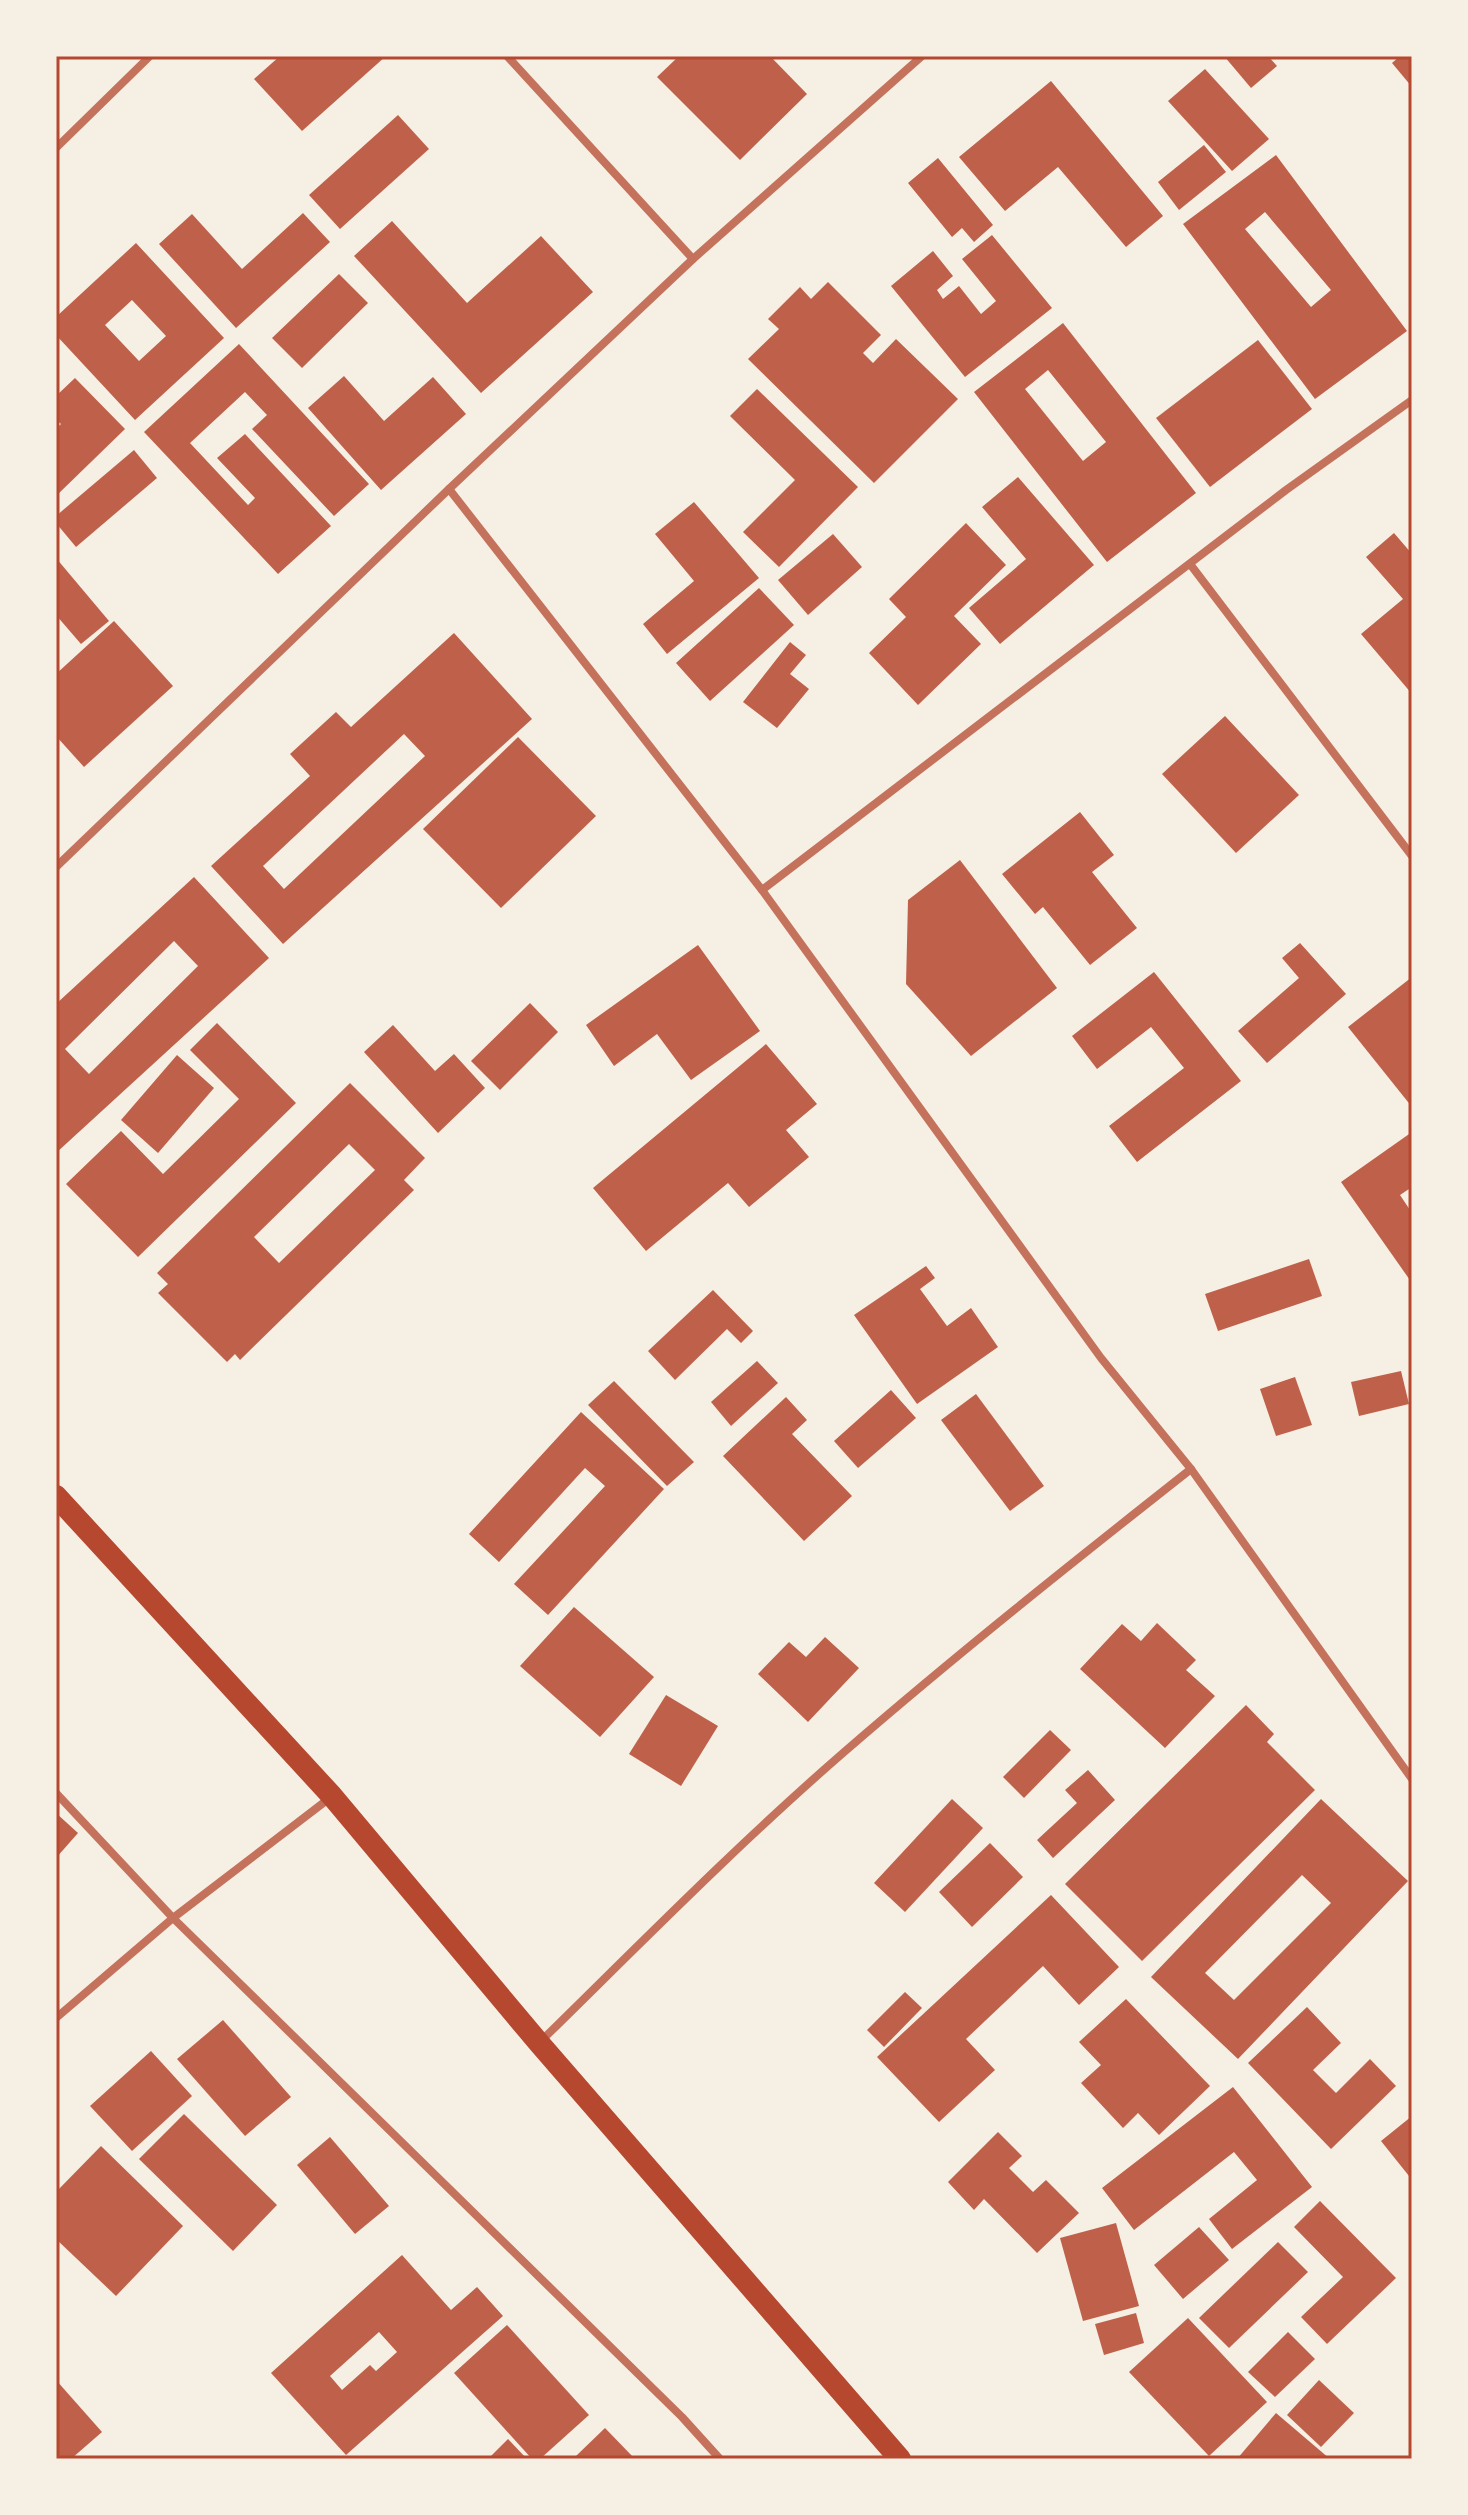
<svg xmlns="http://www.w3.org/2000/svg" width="1468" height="2515" viewBox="0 0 1468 2515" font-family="'Varela Round',sans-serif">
  <rect width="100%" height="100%" fill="#f6efe4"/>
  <g fill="#bf614a" fill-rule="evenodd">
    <polygon points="280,56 386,56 302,131 254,79"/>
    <polygon points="679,56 770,56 807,94 740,160 657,77"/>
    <polygon points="1224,56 1268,56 1277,66 1251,88"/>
    <polygon points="1400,56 1412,56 1412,87 1392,63"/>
    <polygon points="1205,69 1269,139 1232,171 1168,101"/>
    <polygon points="1051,81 1163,216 1126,247 1058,167 1005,211 959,157"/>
    <polygon points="398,115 429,149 340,229 309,195"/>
    <polygon points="1204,145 1226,172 1179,210 1158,182"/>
    <path d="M1276 155 1407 331 1315 399 1183 224ZM1265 212 1331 290 1311 307 1245 229Z"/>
    <polygon points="938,158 993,225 974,242 962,228 952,237 908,183"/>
    <polygon points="303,213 330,242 236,328 159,244 192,214 242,269"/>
    <polygon points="392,221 467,303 541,236 593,292 481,393 354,256"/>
    <polygon points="992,235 1052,308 965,377 891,286 933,251 953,276 937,290 943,299 959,286 981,314 996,301 962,259"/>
    <path d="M136 243 224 338 135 420 56 335V317ZM132 300 166 336 139 361 105 325Z"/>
    <polygon points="339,274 368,303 302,368 272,338"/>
    <polygon points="828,282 881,335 863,353 873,363 896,339 958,399 874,483 748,359 779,329 768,319 800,287 811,299"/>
    <path d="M1063 323 1196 493 1107 562 974 392ZM1048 370 1106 442 1083 461 1025 389Z"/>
    <polygon points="1258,340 1312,409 1210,487 1156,418"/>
    <polygon points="239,344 369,484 334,516 252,429 267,415 245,392 190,443 248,505 255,498 217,458 245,434 331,526 278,574 144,432"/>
    <polygon points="344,376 384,421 433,377 466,414 381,490 308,408"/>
    <polygon points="75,378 125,429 56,496 56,429 61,424 56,419 56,396"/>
    <polygon points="757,389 858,487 779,567 743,532 795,480 730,416"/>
    <polygon points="134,450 157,478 76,547 56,523 56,516"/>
    <polygon points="1018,477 1094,565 1000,644 969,608 1026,559 982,507"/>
    <polygon points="694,502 759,578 667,654 643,624 694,581 655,534"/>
    <polygon points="966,523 1006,565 954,616 981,644 918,705 869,653 906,617 889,599"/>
    <polygon points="1394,533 1412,554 1412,694 1361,634 1403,599 1366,557"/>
    <polygon points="833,534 862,567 808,615 778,580"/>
    <polygon points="56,558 109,621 81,644 56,615"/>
    <polygon points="759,588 794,625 710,701 676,663"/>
    <polygon points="114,621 173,686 84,767 56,736 56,674"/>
    <path d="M454 633 532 719 283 944 211 866 310 776 290 754 336 712 351 727ZM404 734 425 756 284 889 263 866Z"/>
    <polygon points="790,642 806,655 790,674 809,689 777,728 743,702"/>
    <polygon points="1225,716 1299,795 1236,853 1162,774"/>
    <polygon points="518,737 596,816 501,908 423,829"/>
    <polygon points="1080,812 1114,855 1092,872 1137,928 1090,965 1043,907 1035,914 1002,874"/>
    <polygon points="960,860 1057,988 971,1056 906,984 908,900"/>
    <path d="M194 877 269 958 56 1153V1004ZM174 941 198 966 89 1074 65 1049Z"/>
    <polygon points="1300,943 1346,994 1267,1063 1238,1031 1299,978 1282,958"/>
    <polygon points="698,945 760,1031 691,1080 657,1034 614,1066 586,1025"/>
    <polygon points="1154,972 1241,1081 1137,1162 1109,1126 1184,1068 1151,1027 1097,1069 1072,1036"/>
    <polygon points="1412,977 1412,1107 1348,1027"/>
    <polygon points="530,1003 558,1032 500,1090 471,1061"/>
    <polygon points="217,1023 296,1103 138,1257 66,1184 121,1131 163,1174 239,1099 190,1050"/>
    <polygon points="393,1025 435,1071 454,1054 485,1088 438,1133 364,1052"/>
    <polygon points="766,1044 817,1104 786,1130 809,1157 749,1207 728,1183 646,1251 593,1188"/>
    <polygon points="177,1055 214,1088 158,1153 121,1120"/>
    <path d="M350 1083 425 1158 404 1180 414 1190 240 1360 235 1354 227 1362 158 1293 168 1284 157 1273ZM349 1144 375 1170 279 1263 254 1237Z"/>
    <polygon points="1412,1132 1412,1187 1400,1195 1412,1213 1412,1283 1341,1182"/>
    <polygon points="1309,1259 1322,1296 1218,1331 1205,1294"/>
    <polygon points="926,1266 935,1278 920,1289 947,1326 971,1308 998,1347 917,1404 854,1315"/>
    <polygon points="713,1290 753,1331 741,1343 727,1329 675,1380 648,1351"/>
    <polygon points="757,1361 778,1383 731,1426 711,1402"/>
    <polygon points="1401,1371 1409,1404 1359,1416 1351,1382"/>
    <polygon points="1295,1377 1312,1425 1276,1436 1260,1389"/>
    <polygon points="614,1381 694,1462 667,1486 588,1405"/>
    <polygon points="891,1390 916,1418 858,1468 834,1441"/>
    <polygon points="976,1394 1044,1486 1010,1511 941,1420"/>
    <polygon points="786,1397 807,1420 792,1434 852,1496 804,1541 723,1456"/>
    <polygon points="581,1412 664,1489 548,1615 514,1584 605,1486 585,1468 499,1562 469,1534"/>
    <polygon points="574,1607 654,1677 600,1737 520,1666"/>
    <polygon points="1157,1623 1196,1660 1186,1670 1215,1696 1165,1748 1080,1669 1122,1624 1141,1641"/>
    <polygon points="825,1637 859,1668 808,1722 758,1674 789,1642 806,1657"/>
    <polygon points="666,1695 718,1726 681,1786 629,1754"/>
    <polygon points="1246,1705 1274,1734 1267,1742 1315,1790 1142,1961 1065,1884"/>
    <polygon points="1050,1730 1071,1750 1024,1798 1003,1777"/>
    <polygon points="1088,1770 1115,1800 1053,1858 1037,1840 1077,1803 1065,1790"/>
    <polygon points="952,1799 983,1828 905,1912 874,1883"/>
    <path d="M1321 1799 1408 1881 1238 2059 1151 1977ZM1302 1875 1331 1903 1234 2000 1205 1973Z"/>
    <polygon points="56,1813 78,1833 56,1858"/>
    <polygon points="990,1843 1023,1877 972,1927 939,1892"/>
    <polygon points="1051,1895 1119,1967 1079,2005 1043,1966 966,2039 995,2070 939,2122 877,2057"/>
    <polygon points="905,1992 922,2008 884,2047 867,2030"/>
    <polygon points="1126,1999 1210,2086 1159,2135 1138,2113 1123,2128 1081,2083 1101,2065 1079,2042"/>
    <polygon points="1307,2007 1341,2043 1313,2070 1336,2093 1370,2059 1396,2086 1331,2149 1248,2063"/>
    <polygon points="223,2020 291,2097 245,2136 177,2059"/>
    <polygon points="151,2051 192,2096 132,2151 90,2106"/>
    <polygon points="1233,2087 1312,2187 1232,2249 1209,2219 1257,2180 1234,2152 1134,2230 1102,2188"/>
    <polygon points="184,2114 277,2205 233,2251 139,2159"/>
    <polygon points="1412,2116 1412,2174 1409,2176 1381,2141"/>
    <polygon points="998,2132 1022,2156 1009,2168 1033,2192 1046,2180 1079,2213 1037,2253 984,2199 974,2210 948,2182"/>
    <polygon points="330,2137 389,2206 355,2234 297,2165"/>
    <polygon points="101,2146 183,2226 116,2296 56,2239 56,2192"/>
    <polygon points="1320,2201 1396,2278 1327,2344 1301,2317 1343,2277 1294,2227"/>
    <polygon points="1116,2223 1139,2306 1083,2321 1060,2238"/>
    <polygon points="1199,2227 1229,2260 1183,2299 1154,2265"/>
    <polygon points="1278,2242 1308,2272 1229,2348 1199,2318"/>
    <path d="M402 2255 451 2310 477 2287 503 2316 346 2455 271 2373ZM379 2332 397 2352 376 2371 370 2365 342 2390 330 2376Z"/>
    <polygon points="1136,2313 1144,2343 1104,2355 1095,2324"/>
    <polygon points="1188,2318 1267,2402 1209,2456 1129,2372"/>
    <polygon points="507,2325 589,2415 540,2459 532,2459 454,2373"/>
    <polygon points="1288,2332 1315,2359 1275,2397 1248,2372"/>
    <polygon points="56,2380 102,2432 71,2459 56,2459"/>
    <polygon points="1319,2380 1354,2413 1321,2447 1287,2415"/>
    <polygon points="1276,2413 1330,2459 1237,2459"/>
    <polygon points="605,2428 635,2459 579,2459 576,2456"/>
    <polygon points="508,2439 527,2459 488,2459"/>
  </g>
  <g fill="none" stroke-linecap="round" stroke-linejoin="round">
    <g stroke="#c5725c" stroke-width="8">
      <polyline points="507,56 693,259"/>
      <polyline points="56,148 150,56"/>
      <polyline points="449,489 762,890 1101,1358 1191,1469 1412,1779"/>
      <polyline points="1190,564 1412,856"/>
      <polyline points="56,867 449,489 693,259 922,56"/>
      <polyline points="762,890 1286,490 1412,400"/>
      <polyline points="56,1793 173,1918 682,2417 720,2459"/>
      <polyline points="56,2018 173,1918 331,1797"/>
      <path d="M539 2043C639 1945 737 1845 843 1753 956 1655 1073 1562 1191 1469"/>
    </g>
    <polyline stroke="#b5482f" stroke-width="22" points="56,1496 332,1796 539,2043 900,2459"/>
  </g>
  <rect width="1468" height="2515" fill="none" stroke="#f6efe4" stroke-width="116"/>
  <rect x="58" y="58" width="1352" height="2399" fill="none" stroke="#b5482f" stroke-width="3"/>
</svg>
